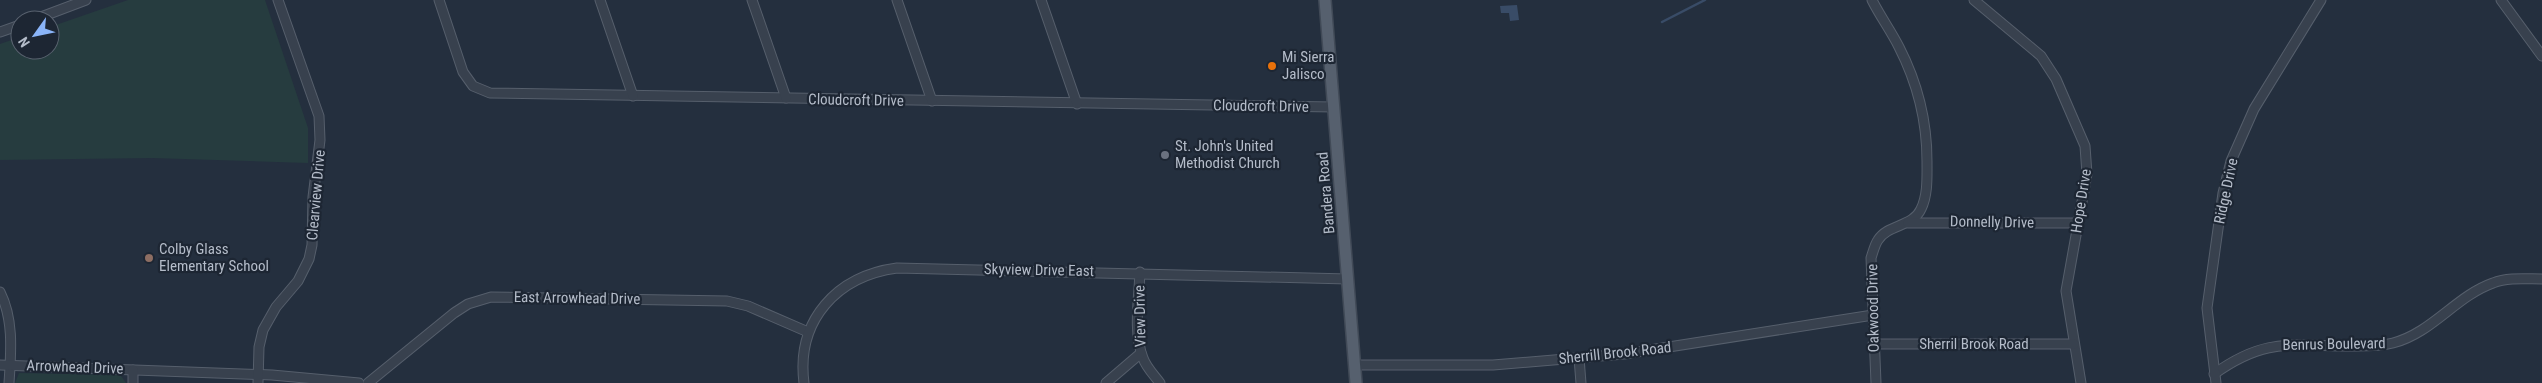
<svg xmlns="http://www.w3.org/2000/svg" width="2542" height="383" viewBox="0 0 2542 383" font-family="'Roboto Condensed',sans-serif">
  <rect width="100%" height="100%" fill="#242f3e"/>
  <g fill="#263c3f">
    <polygon points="128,0 265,0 308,128 308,163 152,158 0,160 0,44 20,37 20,50 50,50 50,27"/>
    <polygon points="19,373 116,375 121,376 126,383 15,383"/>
  </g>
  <polygon fill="#394c67" points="1517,5 1519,20 1510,21 1509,13 1501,13 1500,6"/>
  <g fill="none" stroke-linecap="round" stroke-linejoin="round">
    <polyline stroke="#394c67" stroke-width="2.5" points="1662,22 1705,0"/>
    <defs>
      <g id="minor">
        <polyline points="439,0 463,72 473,86 490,93 1334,107"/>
        <polyline points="600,0 633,96"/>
        <polyline points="752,0 786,98"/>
        <polyline points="897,0 932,101"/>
        <polyline points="1041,0 1077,104"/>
        <path d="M1872 0C1880 16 1891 31 1899 47 1917 82 1927 121 1927 161 1927 177 1928 195 1921 209 1913 227 1888 224 1878 240 1875 244 1873 252 1871 258L1876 383"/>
        <polyline points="1974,0 2041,56 2056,79 2085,146 2087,174 2066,291 2081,383"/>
        <polyline points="2501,0 2542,56"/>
        <polyline points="33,20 86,0"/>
        <polyline points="0,32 20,25"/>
        <polyline points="1908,223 2078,223"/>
        <path d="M1140 272C1139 298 1133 333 1143 358 1146 367 1154 375 1160 383"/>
        <path d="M0 292C14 320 11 352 9 383"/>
        <polyline points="1873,344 2074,344"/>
        <polyline points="1579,358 1581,383"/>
        <polyline points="0,365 272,375 359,383"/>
        <polyline points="1355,365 1493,365 1624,354 1873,315"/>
        <path d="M2214 374C2263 339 2287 345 2344 346 2360 346 2377 347 2393 343 2432 333 2456 296 2493 283 2508 277 2526 279 2542 279"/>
        <polyline points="133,383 133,370"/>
        <polyline points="258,383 259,347 263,330 276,307 298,281 309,259 312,245 313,197 320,140 319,116 278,0"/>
        <polyline points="368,383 454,313 468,304 491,297 727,301 748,306 808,332"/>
        <path d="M804 383C796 320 837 276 897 268L1348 279"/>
        <polyline points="1106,383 1141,353"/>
        <polyline points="2216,383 2207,308 2223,193 2231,161 2254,109 2321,0"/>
      </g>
      <polyline id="major" points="1325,0 1356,383"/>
    </defs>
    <use href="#minor" stroke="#565f6c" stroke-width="11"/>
    <use href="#major" stroke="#414a57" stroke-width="14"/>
    <use href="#minor" stroke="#38414e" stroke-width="9"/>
    <use href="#major" stroke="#56606e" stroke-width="11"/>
  </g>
  <circle fill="#e8710a" stroke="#1d2633" stroke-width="2" cx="1272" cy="66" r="5"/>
  <circle fill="#6b7280" stroke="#1d2633" stroke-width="2" cx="1165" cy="155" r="5"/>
  <circle fill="#8d6e63" stroke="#1d2633" stroke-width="2" cx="149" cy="258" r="5"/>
  <g text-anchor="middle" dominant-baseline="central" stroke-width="4.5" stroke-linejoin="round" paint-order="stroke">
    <g font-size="15" fill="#b4bcc9" stroke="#1d2633" text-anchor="start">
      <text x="1282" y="57">Mi Sierra<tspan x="1282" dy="17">Jalisco</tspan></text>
      <text x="1175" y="146">St. John's United<tspan x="1175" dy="17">Methodist Church</tspan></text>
      <text x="159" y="249">Colby Glass<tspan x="159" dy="17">Elementary School</tspan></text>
    </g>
    <g font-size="15" fill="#b4bcc9" stroke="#1d2633">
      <text transform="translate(856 100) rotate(1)">Cloudcroft Drive</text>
      <text transform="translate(1261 106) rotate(1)">Cloudcroft Drive</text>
      <text transform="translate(2226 191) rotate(-78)">Ridge Drive</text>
      <text transform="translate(1326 193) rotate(-95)">Bandera Road</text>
      <text transform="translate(316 195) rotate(-85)">Clearview Drive</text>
      <text transform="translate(2081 201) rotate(-81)">Hope Drive</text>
      <text transform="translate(1992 222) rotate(1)">Donnelly Drive</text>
      <text transform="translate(1039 270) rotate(1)">Skyview Drive East</text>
      <text transform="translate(577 298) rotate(1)">East Arrowhead Drive</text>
      <text transform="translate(1873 308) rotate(-91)">Oakwood Drive</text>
      <text transform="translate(1140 316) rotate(-91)">View Drive</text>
      <text x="1974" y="344">Sherril Brook Road</text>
      <text transform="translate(2334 344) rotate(-1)">Benrus Boulevard</text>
      <text transform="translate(1615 353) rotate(-6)">Sherrill Brook Road</text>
      <text transform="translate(75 367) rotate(2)">Arrowhead Drive</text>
    </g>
  </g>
  <g transform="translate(35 35) rotate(237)"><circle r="24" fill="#1d2633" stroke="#59626f"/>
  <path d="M0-4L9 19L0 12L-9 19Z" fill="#8ab4f8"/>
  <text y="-8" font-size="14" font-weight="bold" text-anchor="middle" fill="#b4bcc9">N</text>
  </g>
</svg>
